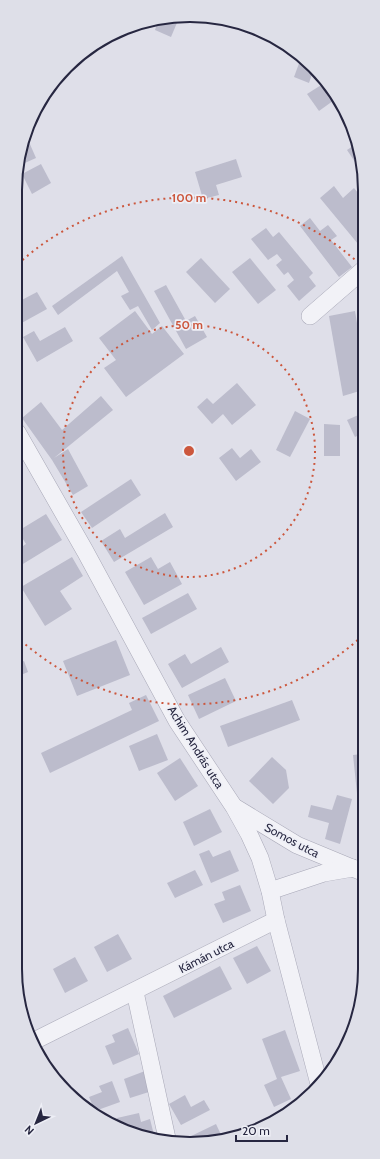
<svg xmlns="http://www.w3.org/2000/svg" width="380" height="1159" viewBox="0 0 380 1159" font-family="Cabin,sans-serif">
  <rect width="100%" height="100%" fill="#dfdfe9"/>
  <g fill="#bcbccc">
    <polygon points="159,18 179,18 171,37 155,30"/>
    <polygon points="301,58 314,68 309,83 294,77"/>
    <polygon points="326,82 337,98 319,111 307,94"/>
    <polygon points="29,142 36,158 18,166 18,156 23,145"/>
    <polygon points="356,144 363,167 363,174 347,150"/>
    <polygon points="236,159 242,177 216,185 219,195 203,199 195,172"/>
    <polygon points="41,164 51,183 32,194 22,174"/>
    <polygon points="334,186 343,198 354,188 363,199 363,250 320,198"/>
    <polygon points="310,218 320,231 328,225 337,236 331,240 352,267 339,277 300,226"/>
    <polygon points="266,228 273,237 279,232 313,273 309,277 316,286 299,301 287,286 294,280 288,272 284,275 276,265 282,260 277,254 268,260 251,239"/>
    <polygon points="122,256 160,323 152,330 138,306 130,310 121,296 129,292 117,271 58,315 52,306"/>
    <polygon points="201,258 230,289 215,303 186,272"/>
    <polygon points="250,258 276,290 258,304 232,272"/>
    <polygon points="166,285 186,321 195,316 207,337 186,349 154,291"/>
    <polygon points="37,292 47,309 18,325 18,302"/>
    <polygon points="135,311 152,334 162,326 184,354 126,397 104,368 116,360 99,338"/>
    <polygon points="355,311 363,359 363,390 343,396 329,316"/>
    <polygon points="65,327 73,341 37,362 23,337 34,331 40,341"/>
    <polygon points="237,383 256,405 232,425 223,414 212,424 197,407 207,398 213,404"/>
    <polygon points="101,396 113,410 54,458 68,449 88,486 73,495 52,460 22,418 41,402 62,430"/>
    <polygon points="295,411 310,419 290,457 276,450"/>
    <polygon points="363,413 363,433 355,437 347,420"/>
    <polygon points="324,424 340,425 340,456 324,456"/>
    <polygon points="232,448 240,458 251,449 261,462 236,481 219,458"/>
    <polygon points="131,479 141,495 92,528 81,512"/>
    <polygon points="165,513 173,527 114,562 101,541 120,529 125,538"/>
    <polygon points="46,514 62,540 18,567 17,550 26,544 18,531"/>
    <polygon points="72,557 83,576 60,591 72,609 45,626 21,587"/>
    <polygon points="151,557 158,569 170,562 182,584 144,605 125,572"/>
    <polygon points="188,593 197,609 151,634 142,618"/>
    <polygon points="116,640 130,675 77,696 63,661"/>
    <polygon points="221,647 229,662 182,688 168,664 185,654 191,664"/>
    <polygon points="24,661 28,672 16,677 16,664"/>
    <polygon points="225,678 236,701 199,719 188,695"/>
    <polygon points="146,695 159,721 50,773 41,753 132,710 129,703"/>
    <polygon points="292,700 300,720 228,747 220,726"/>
    <polygon points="157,734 168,760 139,771 129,746"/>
    <polygon points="362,754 362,822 360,822 353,755"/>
    <polygon points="272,757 286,770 289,788 273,804 249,781"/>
    <polygon points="180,758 198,786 175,801 157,773"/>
    <polygon points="337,795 352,799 340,844 325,839 329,823 308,817 311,805 332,810"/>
    <polygon points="210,809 222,832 194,846 183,822"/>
    <polygon points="209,850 213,857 230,850 239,871 211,883 199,854"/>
    <polygon points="195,870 203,885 175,898 167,883"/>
    <polygon points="240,885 251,911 223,923 214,904 225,900 222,892"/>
    <polygon points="118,934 132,959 107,972 94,947"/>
    <polygon points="257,946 271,971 247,984 233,958"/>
    <polygon points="75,957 88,981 65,993 53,969"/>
    <polygon points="220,966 232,989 174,1018 163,996"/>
    <polygon points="128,1028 139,1054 113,1065 105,1046 115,1042 112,1035"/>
    <polygon points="285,1030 300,1071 281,1077 291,1099 274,1107 264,1085 277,1079 262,1039"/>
    <polygon points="145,1071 152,1091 130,1098 124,1079"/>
    <polygon points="112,1081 120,1102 95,1111 89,1097 102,1092 99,1086"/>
    <polygon points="185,1095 191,1107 204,1100 210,1110 181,1125 169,1104"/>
    <polygon points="139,1113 141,1122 150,1119 155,1139 113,1126 118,1125 117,1118"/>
    <polygon points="216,1124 223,1139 183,1141 183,1140"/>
  </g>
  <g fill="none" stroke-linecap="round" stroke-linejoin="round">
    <defs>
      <g id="minor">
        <polyline points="310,316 363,270"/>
        <polyline points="17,432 85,551 177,721 234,807 249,834 260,858 270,891 276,920 319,1084"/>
        <polyline points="236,808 297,845 362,872"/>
        <polyline points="270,891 324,873 353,868"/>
        <polyline points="135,992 168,1143"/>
        <polyline points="32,1042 276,920"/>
      </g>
    </defs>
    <use href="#minor" stroke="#a8a8b7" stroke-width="18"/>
    <use href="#minor" stroke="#f2f2f7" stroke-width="17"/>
  </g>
  <g fill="none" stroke="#cc573d" stroke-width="2" stroke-dasharray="2 4">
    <circle cx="189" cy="451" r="126"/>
    <path d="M362 636A253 253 0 0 1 16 636M18 264A253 253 0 0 1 363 267"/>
  </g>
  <g text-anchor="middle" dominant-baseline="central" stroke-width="3.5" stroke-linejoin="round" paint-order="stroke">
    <g font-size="12" fill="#272741" stroke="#eeeff6">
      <text transform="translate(196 747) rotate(58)">Achim András utca</text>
      <text transform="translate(292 840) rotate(28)">Somos utca</text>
      <text transform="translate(206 956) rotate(-27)">Kámán utca</text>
    </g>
  </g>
  <path d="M0 0H380V1159H0ZM190 22H190A168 168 0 0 1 358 190V969A168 168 0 0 1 190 1137H190A168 168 0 0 1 22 969V190A168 168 0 0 1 190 22Z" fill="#dedfe8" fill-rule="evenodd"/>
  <path fill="none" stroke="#272741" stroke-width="2" d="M190 22H190A168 168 0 0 1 358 190V969A168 168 0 0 1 190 1137H190A168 168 0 0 1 22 969V190A168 168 0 0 1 190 22Z"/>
  <circle cx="189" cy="451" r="6" fill="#cc573d" stroke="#eeeff6" stroke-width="2"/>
  <g font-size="12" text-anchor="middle" font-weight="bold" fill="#cc573d" stroke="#eeeff6" stroke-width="3.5" stroke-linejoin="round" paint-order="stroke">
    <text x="189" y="202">100 m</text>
    <text x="189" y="329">50 m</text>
  </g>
  <g transform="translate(36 1123) rotate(223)" stroke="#eeeff6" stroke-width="3" paint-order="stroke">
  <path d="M0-3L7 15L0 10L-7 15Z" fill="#272741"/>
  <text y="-6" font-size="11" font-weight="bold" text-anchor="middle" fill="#272741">N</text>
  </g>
  <path d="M236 1135v6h51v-6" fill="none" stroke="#272741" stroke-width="2"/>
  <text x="242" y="1135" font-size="12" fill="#272741" stroke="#eeeff6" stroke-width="3" paint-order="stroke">20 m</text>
</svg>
